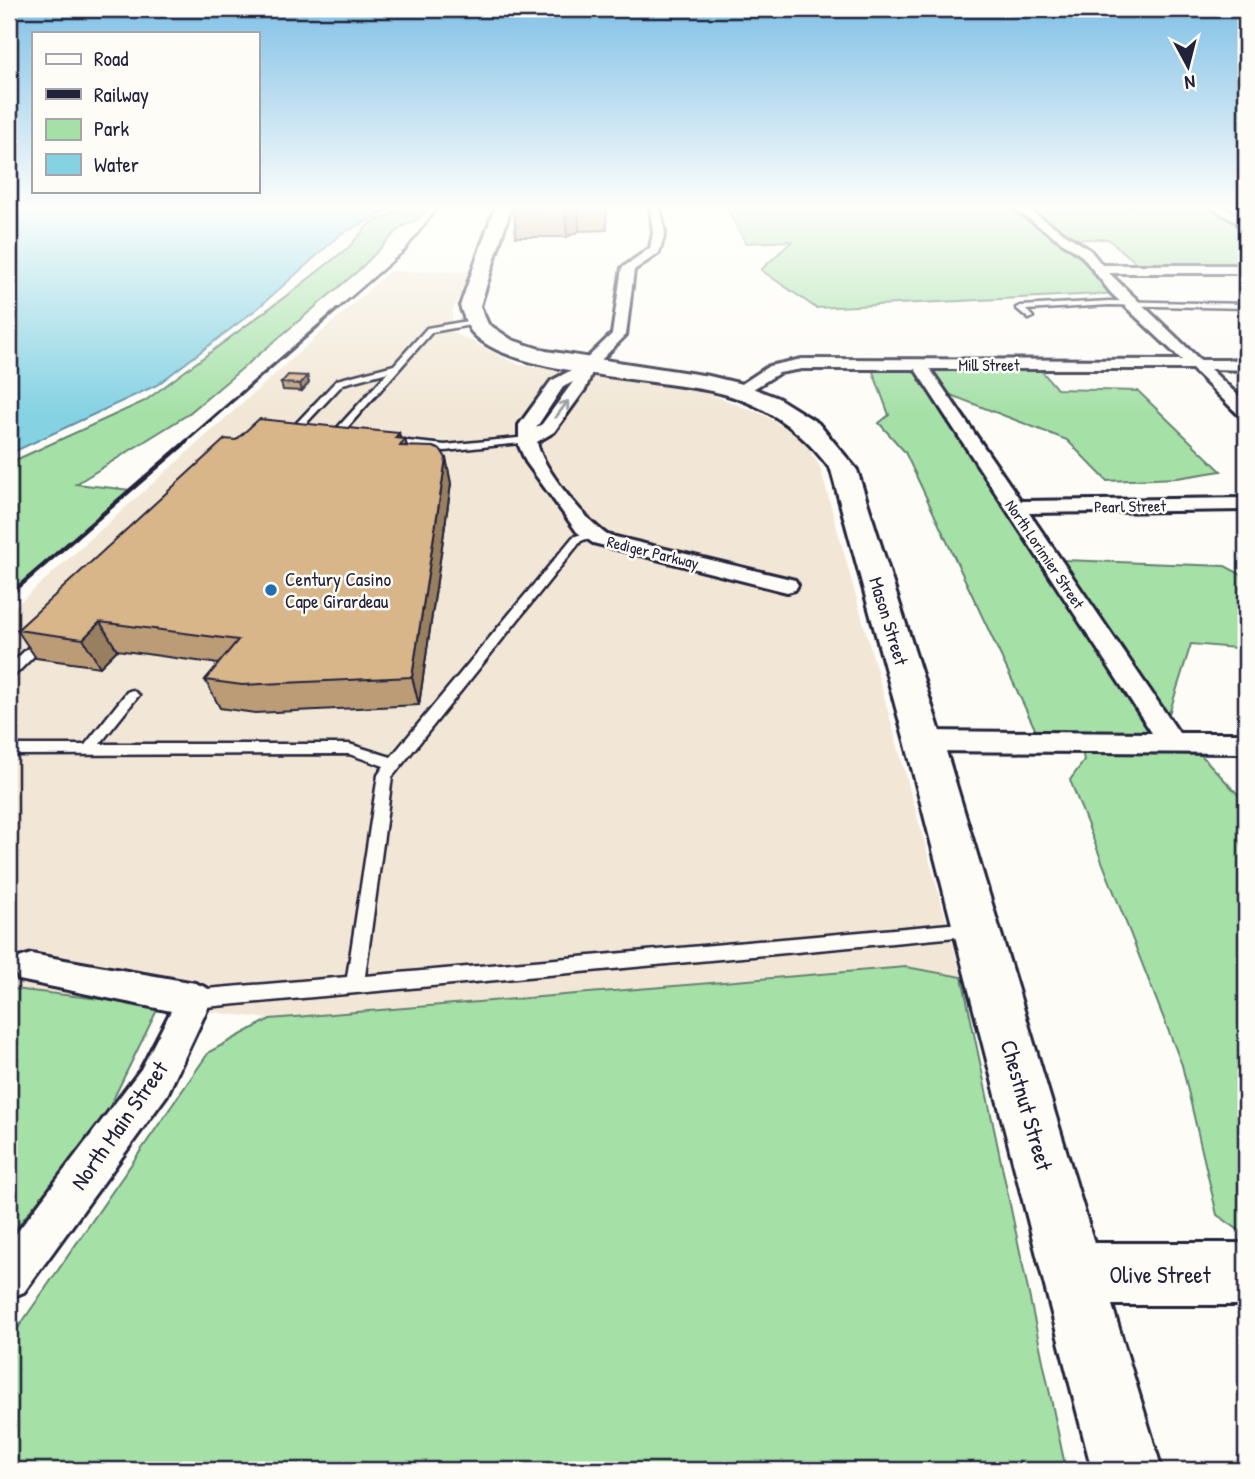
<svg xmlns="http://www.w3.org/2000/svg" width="1255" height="1479" viewBox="0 0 1255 1479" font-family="'Patrick Hand',sans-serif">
  <rect width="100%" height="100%" fill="#fdfcf7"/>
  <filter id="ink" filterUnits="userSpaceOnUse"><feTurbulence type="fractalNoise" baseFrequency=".0143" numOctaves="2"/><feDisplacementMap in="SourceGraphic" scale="14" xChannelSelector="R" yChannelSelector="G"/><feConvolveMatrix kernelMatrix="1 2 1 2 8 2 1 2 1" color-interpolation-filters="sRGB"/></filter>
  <g filter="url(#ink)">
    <polygon fill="#f2e7d6" points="390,271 471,272 452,311 452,332 519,365 692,387 764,415 802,438 820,467 962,977 906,967 270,1019 15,989 9,996 9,612"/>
    <g fill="#a5e0a7" stroke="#648171" stroke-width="2">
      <polygon points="410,207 427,207 420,218 401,227 359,270 187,415 76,484 131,490 9,595 9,463 145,401 298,287 349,247 370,223"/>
      <polygon points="726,207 1216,207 1246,225 1246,269 1144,269 1108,239 1068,239 1120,293 816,308 761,270 792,241 746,243"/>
      <polygon points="1039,368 1057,389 1138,391 1221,471 1177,478 1107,481 1067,440 951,395 1063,560 1225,566 1246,577 1246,649 1191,644 1168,717 1181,732 1036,731 905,452 879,423 889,415 872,369"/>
      <polygon points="1082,749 1201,755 1246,803 1246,1235 1217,1215 1182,1065 1070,780 1084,761"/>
      <polygon points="906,967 962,977 1066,1470 9,1470 9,1341 209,1052 270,1019"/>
      <polygon points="14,989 159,1006 104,1118 9,1237 9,996"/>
    </g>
    <polygon fill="#85d2e3" stroke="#5d8ca0" stroke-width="2" points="9,207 394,207 341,234 258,308 157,385 9,454"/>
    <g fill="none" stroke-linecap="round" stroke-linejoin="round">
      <defs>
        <g id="lane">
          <polygon points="1109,301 1246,304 1246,308 1109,305 1026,310 1033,317 1029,319 1016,308 1020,306"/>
          <polygon points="473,320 477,322 476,324 432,332 338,438 330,436 388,372 343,384 297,433 289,431 337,380 394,365 427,328"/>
          <polygon points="528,437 531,438 531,442 445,451 389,445 384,442 389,439 445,445"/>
          <polygon points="590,531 594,532 594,536 581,541 392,777 365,976 972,922 978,925 980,930 978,935 195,1008 189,1005 186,999 189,993 195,990 347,977 378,775 384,766 349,754 9,755 9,745 85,745 127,692 132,690 139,695 100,744 349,744 391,757 573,537"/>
          <polygon points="43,636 47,637 49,640 47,643 14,676 9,677 9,666 39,637"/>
        </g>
        <g id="street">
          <path d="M650 207H660L665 233 659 253 634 270 626 335 594 367 586 388 554 432 537 442C542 469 585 519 607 535L795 580 798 585 795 590 787 592 593 543 577 532 526 462 519 446V425L551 381 579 366 612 334 622 268 650 248 653 233ZM573 382 542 424 536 428 563 387Z"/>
          <polygon points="1012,207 1024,207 1090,250 1102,265 1246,265 1246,273 1109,273 1200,360 1246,360 1246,370 1210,369 1246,403 1246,417 1240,416 1192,369 930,369 1021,501 1246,498 1246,510 1029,513 1179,733 1246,733 1246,753 924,751 915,748 911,741 915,734 924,731 1152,733 915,369 802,369 779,373 745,394 739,396 731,391 769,366 802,359 1182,360 1111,293 1082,256"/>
          <polygon points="1211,207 1224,207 1246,220 1246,228"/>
          <polygon points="31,954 195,983 207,988 212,999 167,1095 24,1292 9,1298 9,1243 141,1069 171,1011 19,980 14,969 19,958"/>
        </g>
        <path id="secondary" d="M495 207H511L480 306 488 324 512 340 546 351 709 376 742 384 778 398 818 423 857 470 943 741 1094 1243H1246V1305H1112L1162 1470H1092L905 741 831 470C804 433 768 406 724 394 665 377 508 377 471 331 466 324 463 314 460 306Z"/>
      </defs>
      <use href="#lane" stroke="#22223b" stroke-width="5"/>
      <use href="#street" stroke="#22223b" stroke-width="6"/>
      <use href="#secondary" stroke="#22223b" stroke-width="6"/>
      <use href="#lane" fill="#fdfcf7" fill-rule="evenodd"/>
      <use href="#street" fill="#fdfcf7" fill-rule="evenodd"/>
      <use href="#secondary" fill="#fdfcf7" fill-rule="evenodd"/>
      <polyline stroke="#22223b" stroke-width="2.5" points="336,311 405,251 439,207"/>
      <polyline stroke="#22223b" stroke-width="3.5" points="184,443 338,309"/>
      <polyline stroke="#22223b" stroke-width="4.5" points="9,595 186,442"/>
    </g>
    <g fill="#bb9c77" stroke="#22223b" stroke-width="2">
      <polygon points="514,207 606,207 607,230 579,231 567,237 516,237"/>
      <polygon points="1241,240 1246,240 1246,250 1239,246"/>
      <polygon points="307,376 309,383 302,391 283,390 281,383"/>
      <polygon points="399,433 400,438 405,439 407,446 446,458 451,484 419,705 255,713 220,708 205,680 219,664 117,650 100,667 36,658 17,630 236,440"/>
    </g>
    <g fill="#987f61" stroke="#22223b" stroke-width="2">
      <polygon points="565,207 578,207 579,231 567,237"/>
      <polygon points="307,376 309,383 302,391 300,384"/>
      <polygon points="399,433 401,444 405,439 411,465 395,438"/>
      <polygon points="446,458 451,484 419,705 412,677"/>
      <polygon points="100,622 117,650 100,667 83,639"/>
    </g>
    <g fill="#d9b58a" stroke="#22223b" stroke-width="2">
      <polygon points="514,207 568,207 565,208 514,209"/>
      <polygon points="288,375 307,376 300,384 281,383"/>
      <polygon points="259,419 399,433 395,438 405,439 400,446 433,447 441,450 446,458 412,677 242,685 205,680 238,640 100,622 83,639 17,630 225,439 236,440"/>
    </g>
    <defs><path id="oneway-shaft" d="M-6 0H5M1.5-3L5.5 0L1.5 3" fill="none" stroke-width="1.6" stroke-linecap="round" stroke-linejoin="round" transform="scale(1.75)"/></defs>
    <use stroke="#9a9aa2" href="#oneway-shaft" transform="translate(562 409) rotate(-53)"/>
  </g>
  <linearGradient id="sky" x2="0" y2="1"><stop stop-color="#80c0e6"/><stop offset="0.5" stop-color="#fefefb"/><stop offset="1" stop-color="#fefefb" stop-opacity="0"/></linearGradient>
  <rect width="1255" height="414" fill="url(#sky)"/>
  <circle fill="#1f6fb2" stroke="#fdfcf7" stroke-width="2.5" cx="271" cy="590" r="7"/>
  <g text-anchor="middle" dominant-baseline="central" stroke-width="5" stroke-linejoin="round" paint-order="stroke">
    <g font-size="16" fill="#22223b" stroke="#fdfcf7">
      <text x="989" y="365">Mill Street</text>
      <text transform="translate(1130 506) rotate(-1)">Pearl Street</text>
      <text transform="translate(653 552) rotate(14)">Rediger Parkway</text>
      <text transform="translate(1045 554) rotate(56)">North Lorimier Street</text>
    </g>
    <g font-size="19" fill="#22223b" stroke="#fdfcf7" text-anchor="start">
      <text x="285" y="579">Century Casino<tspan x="285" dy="22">Cape Girardeau</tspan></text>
    </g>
    <g font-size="19" fill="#22223b" stroke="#fdfcf7">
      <text transform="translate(889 621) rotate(73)">Mason Street</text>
    </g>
    <g font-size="23" fill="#22223b" stroke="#fdfcf7">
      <text transform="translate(1027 1105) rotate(74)">Chestnut Street</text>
      <text transform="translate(119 1125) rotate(-55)">North Main Street</text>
      <text x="1160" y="1274">Olive Street</text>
    </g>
  </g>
  <rect width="1255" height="1479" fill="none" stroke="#fdfcf7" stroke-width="35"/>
  <rect x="18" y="18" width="1220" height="1444" fill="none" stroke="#22223b" stroke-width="2.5" filter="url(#ink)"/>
  <rect x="32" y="32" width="228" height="161" fill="#fdfcf7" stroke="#a5a5ac" stroke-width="2"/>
  <rect x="46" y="54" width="35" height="10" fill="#fdfcf7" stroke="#a5a5ac" stroke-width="2"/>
  <text x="94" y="66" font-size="21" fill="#22223b">Road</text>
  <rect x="46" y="89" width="35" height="10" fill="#22223b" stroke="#a5a5ac" stroke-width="2"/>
  <text x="94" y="102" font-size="21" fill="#22223b">Railway</text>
  <rect x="46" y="119" width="35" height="21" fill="#a5e0a7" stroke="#a5a5ac" stroke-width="2"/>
  <text x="94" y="136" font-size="21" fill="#22223b">Park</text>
  <rect x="46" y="154" width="35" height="21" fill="#85d2e3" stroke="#a5a5ac" stroke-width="2"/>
  <text x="94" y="172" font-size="21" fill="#22223b">Water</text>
  <g transform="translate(1188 66) rotate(173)" stroke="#fdfcf7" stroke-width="5" paint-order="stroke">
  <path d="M0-5L12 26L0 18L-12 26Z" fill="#22223b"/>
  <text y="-10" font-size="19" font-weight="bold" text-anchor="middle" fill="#22223b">N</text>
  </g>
</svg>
